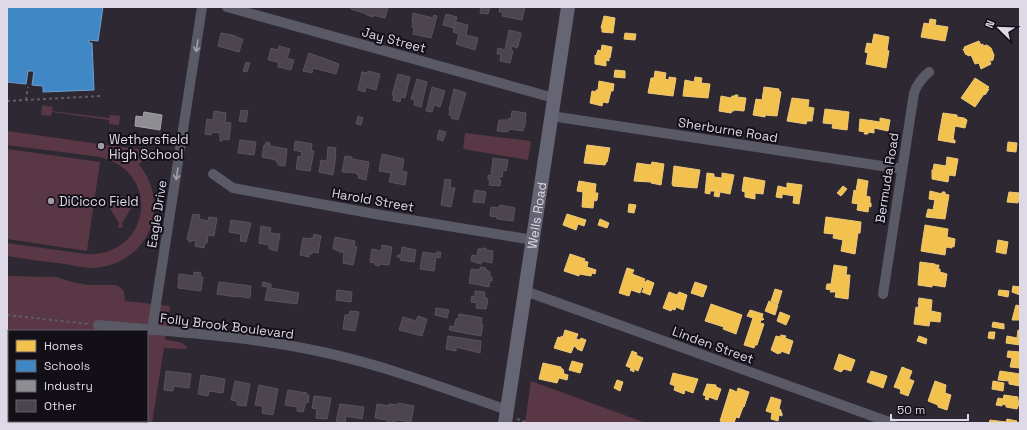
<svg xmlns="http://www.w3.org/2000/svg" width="1027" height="430" viewBox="0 0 1027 430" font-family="'Space Grotesk',sans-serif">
  <rect width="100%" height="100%" fill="#2d2832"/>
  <g fill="#593745" fill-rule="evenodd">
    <polygon points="42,105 53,107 52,111 109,118 110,115 120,116 119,125 109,124 109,120 52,112 51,116 41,115"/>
    <path d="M7 131 143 150 141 163H138C152 180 157 199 153 220 147 247 122 266 95 268 85 268 75 266 65 264 46 262 26 259 7 256V243L86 254C150 258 163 172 100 157L7 145Z"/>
    <polygon points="465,133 531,141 528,160 463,149"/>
    <polygon points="7,149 100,162 87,251 7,239"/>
    <polygon points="120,196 128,197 135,202 122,223 123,227 118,228 119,223 106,202 113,197"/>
    <path d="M7 276 56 277 72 282 88 285H115L120 287 124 291 125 301 170 306 165 340C173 341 185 341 187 349L164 348 152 423H7ZM9 331H147V421H9Z"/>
    <polygon points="531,381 646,423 525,423"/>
  </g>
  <g fill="#f2c14e" stroke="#ecc87c">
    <polygon points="604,16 615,18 613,33 602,32 602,28 601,28"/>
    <polygon points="930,19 936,20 935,25 948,27 945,41 921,37 924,23 929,24"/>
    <polygon points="625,33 636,34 635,40 624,39"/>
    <polygon points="874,34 889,37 887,50 889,51 886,68 866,64 868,53 865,52 867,43 872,44"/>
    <polygon points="979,41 981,45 983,44 983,46 987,45 991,48 994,55 993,60 991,61 990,59 989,59 991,64 981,69 979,63 975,64 971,55 968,56 967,54 966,55 963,49 965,49 964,47"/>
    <polygon points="602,45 612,47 610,58 609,57 609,61 606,60 606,66 595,64 595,55 596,56 598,50 601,51"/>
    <polygon points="615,70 625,71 625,78 614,77"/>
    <polygon points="655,71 666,73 665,79 669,80 669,77 676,78 673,96 648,93 651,78 654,78"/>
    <polygon points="695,77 702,78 701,83 710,84 708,98 683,96 685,80 694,82"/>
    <polygon points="975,78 989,87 987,89 989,89 985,95 984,94 975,107 961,98"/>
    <polygon points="599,81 614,84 613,91 611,91 608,103 603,102 602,106 590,103 592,91 596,92 596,90 598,90"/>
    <polygon points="764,87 779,89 779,91 781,92 777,116 765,115 765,117 753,115 756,99 762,100"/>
    <polygon points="735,95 738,95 737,97 746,98 744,111 734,110 734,111 732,111 731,113 719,111 721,96 731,98 732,96 735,96"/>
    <polygon points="792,98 809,100 808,107 814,108 812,121 807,121 806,124 787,121"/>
    <polygon points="825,109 849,112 847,130 832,128 833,124 823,123"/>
    <polygon points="943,113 957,115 957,117 964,118 967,120 965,128 955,126 953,140 955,140 955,143 938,140"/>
    <polygon points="880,118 890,120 888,131 874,128 874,133 868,132 868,134 864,134 865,132 859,131 860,119 880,122"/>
    <polygon points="1008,142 1017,143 1016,152 1007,151"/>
    <polygon points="587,145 610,148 607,162 606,162 605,165 584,163"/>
    <polygon points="947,157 958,159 955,176 949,175 948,182 932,179 932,170 933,170 934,164 946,166"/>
    <polygon points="652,162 664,164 661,185 651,183 651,182 634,181 637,163 651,165"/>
    <polygon points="674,166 700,170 697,188 673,186 672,184"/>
    <polygon points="707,173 714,174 714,177 722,178 722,173 734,175 730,194 720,192 719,197 714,196 715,191 710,191 710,194 705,193"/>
    <polygon points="744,177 765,181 763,194 755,193 755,199 745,197 745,192 742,191"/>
    <polygon points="858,179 868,181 866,196 870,197 870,203 871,203 871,207 869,206 868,212 857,210 858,204 852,203 854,190 856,191"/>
    <polygon points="579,181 596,184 595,193 598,193 597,200 596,201 594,200 593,208 582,207 583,192 577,191"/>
    <polygon points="787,183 802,185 799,204 793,203 794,196 782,194 782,198 776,197 778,186 787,188"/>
    <polygon points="843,186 847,189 841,196 837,193"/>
    <polygon points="930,191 942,194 942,192 945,192 945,194 949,195 945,219 926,217 928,209 933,210 935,200 929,199"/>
    <polygon points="1009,192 1020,193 1018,203 1007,202"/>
    <polygon points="629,204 636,205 634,213 628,212"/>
    <polygon points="567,214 586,220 584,226 578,224 576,230 563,225"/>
    <polygon points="826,217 861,222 860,233 858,233 855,254 841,251 843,240 833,238 834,233 833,234 824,233"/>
    <polygon points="600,219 609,223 607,228 598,225"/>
    <polygon points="925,225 948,229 947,237 955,239 954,247 952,246 952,248 946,247 945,255 921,251"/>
    <polygon points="998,240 1008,242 1006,254 996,252"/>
    <polygon points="570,254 585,259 584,261 588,262 587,267 596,270 595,274 592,273 591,276 579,274 579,276 564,271"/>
    <polygon points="920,262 935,264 935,265 939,265 938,269 940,269 940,272 947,274 945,287 932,285 932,287 918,285"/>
    <polygon points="834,265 847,267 846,275 850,275 848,299 835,297 836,292 830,292 831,290 826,289 827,284 831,284"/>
    <polygon points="627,268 634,270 632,274 645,279 644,281 646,282 647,280 654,283 650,295 642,292 644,288 642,287 640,293 631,290 629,296 619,293"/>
    <polygon points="695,282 707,286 703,297 691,293"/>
    <polygon points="1013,286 1020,287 1020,295 1012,292"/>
    <polygon points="775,289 782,291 778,304 771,301"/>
    <polygon points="999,290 1009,291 1008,297 998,295"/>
    <polygon points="669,292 677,295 679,292 687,295 683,310 676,307 675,310 672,309 671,311 663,308"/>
    <polygon points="919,298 932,300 931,311 941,313 940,322 930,321 929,326 914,324 916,307 918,308 919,304 918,304"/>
    <polygon points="769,301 778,305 775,315 765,311"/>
    <polygon points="711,304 742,315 736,334 723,329 724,327 705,321"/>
    <polygon points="1016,305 1020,306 1020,320 1012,320"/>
    <polygon points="750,310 763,314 762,318 764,319 763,320 761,320 760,323 764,324 757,345 755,345 754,348 744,345 753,318 747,316"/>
    <polygon points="780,312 790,316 786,325 777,321"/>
    <polygon points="993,322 1004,324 1004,329 992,327"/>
    <polygon points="565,330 578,334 576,339 580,340 581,338 586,340 582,351 577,349 577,348 574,346 571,353 554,348 558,337 561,338 561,336 563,337"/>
    <polygon points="1018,330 1020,331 1020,345 1006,343 1007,336 1017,338"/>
    <polygon points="989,332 995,332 994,339 988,338"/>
    <polygon points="781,335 786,336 785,338 793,341 789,354 781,351 781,353 779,353 778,354 771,350 776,336 780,337"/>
    <polygon points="919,336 927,339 926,344 917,341"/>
    <polygon points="632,351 637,353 636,355 643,358 638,371 634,369 634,372 630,370 631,368 626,366"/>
    <polygon points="1008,351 1020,352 1020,368 1010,367 1012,358 1007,357"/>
    <polygon points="839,354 855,360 851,371 844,369 841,372 834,369"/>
    <polygon points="572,361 583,364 580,373 569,370"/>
    <polygon points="543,363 561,367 561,369 563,369 564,374 568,375 567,380 559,378 557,383 539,379"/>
    <polygon points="902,367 912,371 909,379 914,381 908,396 900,393 901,391 900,390 900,389 894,387"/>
    <polygon points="871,371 887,376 883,388 867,382"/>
    <polygon points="1000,371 1020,374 1020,386 1009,384 1009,381 998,380"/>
    <polygon points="673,373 698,379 693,393 685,390 684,394 674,390 675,386 670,384"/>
    <polygon points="617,380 623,382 620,391 614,388"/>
    <polygon points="935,381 946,385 945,393 951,395 947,410 938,407 938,405 928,401"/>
    <polygon points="993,381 1004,383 1003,391 992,389"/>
    <polygon points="707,384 716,385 716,387 721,389 717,400 709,397 708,400 705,399 706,396 703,395"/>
    <polygon points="738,388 749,392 744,407 743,407 739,418 736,417 734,423 726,423 720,421 730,389 737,392"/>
    <polygon points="1004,395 1018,397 1018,401 1020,401 1017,409 1006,407 1006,405 1002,404 1002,406 996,405 998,398 1003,399"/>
    <polygon points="771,397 781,400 779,409 781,410 781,412 782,413 782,416 779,415 778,421 771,419 772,413 766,411"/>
    <polygon points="1007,419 1017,421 1017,423 989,423 990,420 1006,422"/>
  </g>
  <polygon fill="#3f88c5" stroke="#6fa0cf" points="7,7 103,7 98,41 89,40 89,43 92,43 94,90 43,92 43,86 32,85 34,71 28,71 26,84 7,82"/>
  <polygon fill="#8d8d92" stroke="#a5a4ab" points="144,112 162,115 160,130 135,126 136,116 143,117"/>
  <g fill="#4c444f" stroke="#59535a">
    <polygon points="351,7 388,7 385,18 373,15 373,17 367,15 367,14 351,9"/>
    <polygon points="481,7 490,7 488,14 480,13"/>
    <polygon points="500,7 525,7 522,20 502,16 503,12 499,12"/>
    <polygon points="413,13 433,18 434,15 437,16 431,38 413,34 414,28 412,27 413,24 412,20"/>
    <polygon points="446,14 457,17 454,28 443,25"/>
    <polygon points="456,22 468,25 466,35 478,38 475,50 456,44 459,34 453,32"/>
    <polygon points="509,30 521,33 521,34 518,46 517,48 512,46 511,50 513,51 510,63 500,61 501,54 497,54 498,48 505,50"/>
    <polygon points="221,33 236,36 236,37 243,39 239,52 218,46"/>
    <polygon points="279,46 290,49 287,58 294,60 291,70 278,67 278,62 268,60 271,48 278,50"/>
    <polygon points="309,53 339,64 336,74 313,68 312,73 303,71"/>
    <polygon points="246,62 250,63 247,72 243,71"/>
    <polygon points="368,71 380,74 376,90 366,87 365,92 358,90 362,72 367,73"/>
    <polygon points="398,74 410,77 405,98 401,97 400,102 393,100 394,95 392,95"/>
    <polygon points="417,79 427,82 421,107 414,105 415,100 411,99"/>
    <polygon points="432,87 445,91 440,107 434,105 432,112 426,111"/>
    <polygon points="454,89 466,93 458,120 451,118 452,116 449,115 450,110 449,110"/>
    <polygon points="241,110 248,111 246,122 239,121"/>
    <polygon points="214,111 226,113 225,122 231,123 229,140 223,139 222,141 220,141 220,133 211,132 211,135 205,134 207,119 213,120"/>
    <polygon points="512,111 526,113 525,121 526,121 523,131 509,129 508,132 497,131 499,120 508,120 509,118 511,119"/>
    <polygon points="358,116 363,118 361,125 356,124"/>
    <polygon points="439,130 446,132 443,141 437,139"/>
    <polygon points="240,140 256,142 254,155 238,153"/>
    <polygon points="295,141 312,144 311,151 314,151 310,171 296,169 298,156 301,157 302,152 294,150"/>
    <polygon points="266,142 270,143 270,146 287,149 285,166 278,165 278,162 276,162 276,160 262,157 264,145 266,145"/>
    <polygon points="328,147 336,148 335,155 336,155 333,175 319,172 321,160 327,161"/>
    <polygon points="382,154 404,159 402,171 407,172 405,185 389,182 391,173 379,171"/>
    <polygon points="345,156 352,157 352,159 369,162 366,180 358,178 359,175 357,175 357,173 342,172"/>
    <polygon points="493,158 508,160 506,171 503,170 502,177 499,177 499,180 501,180 500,186 489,185 490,179 488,179 488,175 491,176"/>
    <polygon points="445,179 451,180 450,188 455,188 451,207 441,205"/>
    <polygon points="475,190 486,192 484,203 473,202"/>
    <polygon points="501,205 515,208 513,221 497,219 497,217 490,216 491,207 499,208 499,206"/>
    <polygon points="193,214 200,215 199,219 208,221 209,217 217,218 214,236 208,235 207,243 205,243 204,248 195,246 196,241 192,240 192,242 188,241 189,240 187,239"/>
    <polygon points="231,220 251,223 246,242 240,241 241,234 229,232"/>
    <polygon points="261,226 271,228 270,233 280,234 277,251 269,249 269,245 259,243"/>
    <polygon points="314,234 321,236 318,253 312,252 312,254 309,254 309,257 300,255 303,238 311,239 311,238 313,238"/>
    <polygon points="335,237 355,241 354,246 357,247 353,265 343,263 344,252 339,252 339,251 333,249"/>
    <polygon points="382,245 392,247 389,265 379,264 379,266 375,265 375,263 370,262 372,249 381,251"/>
    <polygon points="402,247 416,250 414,262 400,260 401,258 397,257 398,255 401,255"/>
    <polygon points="484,248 486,248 486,250 493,251 492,263 482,261 481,264 471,261 472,255 477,256 478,249 483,249"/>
    <polygon points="423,252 436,254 437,252 441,252 440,258 436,257 434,271 420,269"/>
    <polygon points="480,267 486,268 486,270 490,272 490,277 492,277 492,281 490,280 489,287 469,283 471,269 480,270"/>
    <polygon points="194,272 201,273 200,277 203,277 201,291 178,288 179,274 194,276"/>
    <polygon points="219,282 251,286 250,298 236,296 236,297 217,294"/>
    <polygon points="263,282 271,284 271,288 299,293 297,304 265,300 268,287 262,286"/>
    <polygon points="337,290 352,292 351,302 336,300"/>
    <polygon points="475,291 485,292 484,297 487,298 487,300 488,300 486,309 476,308 477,303 471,302 472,296 475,297"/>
    <polygon points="436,308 449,310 447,318 435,315"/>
    <polygon points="350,311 359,312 355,331 343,329 345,315 349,315"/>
    <polygon points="459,314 482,318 481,325 483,325 481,336 449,330 450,326 454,327 456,319 458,319"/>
    <polygon points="418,316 427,319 422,336 399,330 403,317 416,321"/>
    <polygon points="448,336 481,341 480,353 456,347 456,351 446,349"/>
    <polygon points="166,371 191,374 189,388 174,386 173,391 164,390"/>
    <polygon points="201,375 225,379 223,393 209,391 208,396 198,394"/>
    <polygon points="235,381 250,384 246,406 237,405 237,401 231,400"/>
    <polygon points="259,385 278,389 273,415 262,413 263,406 255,405"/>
    <polygon points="288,390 307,393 306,395 309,395 308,403 306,402 303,412 297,411 297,407 285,405"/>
    <polygon points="314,396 331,398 327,419 316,418 317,409 312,408"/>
    <polygon points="398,403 414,406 411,422 399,420 396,420 395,423 387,423 387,420 375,418 377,404 389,406 389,404 397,405"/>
    <polygon points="340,404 364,407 362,419 346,416 345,423 337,423 336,422"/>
  </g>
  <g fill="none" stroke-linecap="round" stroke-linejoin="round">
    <g stroke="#5f5e68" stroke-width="2" stroke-dasharray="3 3" stroke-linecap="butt">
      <polyline points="26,100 28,87"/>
      <polyline points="7,101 101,96"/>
      <polyline points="7,315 89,324"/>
      <polyline points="517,419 529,423"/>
      <polyline points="60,423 62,421"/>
    </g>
    <g stroke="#5a5a67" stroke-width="10">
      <polyline points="227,7 554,98"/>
      <polyline points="551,116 902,169"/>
      <polyline points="213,174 233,188 375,214 533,240"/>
      <polyline points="525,291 892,423"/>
      <path d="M883 294 914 93C917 84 922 78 929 72"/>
      <path d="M98 325C175 332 252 336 327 353 389 367 447 389 507 410"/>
      <polyline points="152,330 202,7"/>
    </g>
    <path stroke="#656574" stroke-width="14" id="s1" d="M505 423 568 7"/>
  </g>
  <defs><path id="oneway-shaft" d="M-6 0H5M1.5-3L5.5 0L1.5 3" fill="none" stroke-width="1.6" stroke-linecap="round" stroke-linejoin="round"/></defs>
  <g stroke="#a3a0ad">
    <use href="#oneway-shaft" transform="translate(197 46) rotate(99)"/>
    <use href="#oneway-shaft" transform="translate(177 174) rotate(99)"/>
  </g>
  <g fill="#a09ba7" stroke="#130f17" stroke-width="1.5">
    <circle cx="101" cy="146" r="4"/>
    <circle cx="51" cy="201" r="4"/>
  </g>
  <g text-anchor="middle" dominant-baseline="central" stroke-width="4" stroke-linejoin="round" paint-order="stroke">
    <g font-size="13" fill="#ded9e6" stroke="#130f17">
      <text transform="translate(394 40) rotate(15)">Jay Street</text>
      <text transform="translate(728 130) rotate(9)">Sherburne Road</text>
      <text transform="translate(887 178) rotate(-81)">Bermuda Road</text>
      <text transform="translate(373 200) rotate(10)">Harold Street</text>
      <text transform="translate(157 214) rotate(-81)">Eagle Drive</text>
      <text stroke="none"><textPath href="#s1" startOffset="210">Wells Road</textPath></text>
      <text transform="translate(227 326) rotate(7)">Folly Brook Boulevard</text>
      <text transform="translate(713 345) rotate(20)">Linden Street</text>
    </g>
    <g font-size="13" fill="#ded9e6" stroke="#130f17" text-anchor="start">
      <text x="109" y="139">Wethersfield<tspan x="109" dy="15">High School</tspan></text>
      <text x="59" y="201">DiCicco Field</text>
    </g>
  </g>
  <rect width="1027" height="430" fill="none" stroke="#ded9e6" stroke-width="16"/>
  <rect x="8" y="330" width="140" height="92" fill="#130f17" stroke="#64606a"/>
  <rect x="16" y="340" width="20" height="12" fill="#f2c14e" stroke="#64606a"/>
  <text x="44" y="350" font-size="12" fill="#ded9e6">Homes</text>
  <rect x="16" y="360" width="20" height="12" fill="#3f88c5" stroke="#64606a"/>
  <text x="44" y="370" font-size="12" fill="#ded9e6">Schools</text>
  <rect x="16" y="380" width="20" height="12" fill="#8d8d92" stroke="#64606a"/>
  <text x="44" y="390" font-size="12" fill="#ded9e6">Industry</text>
  <rect x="16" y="400" width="20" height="12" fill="#4c444f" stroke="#64606a"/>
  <text x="44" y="410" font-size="12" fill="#ded9e6">Other</text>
  <g transform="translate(999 28) rotate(293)" stroke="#130f17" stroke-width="3" paint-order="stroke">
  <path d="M0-3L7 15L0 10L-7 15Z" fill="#ded9e6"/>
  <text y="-6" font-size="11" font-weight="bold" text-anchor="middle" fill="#ded9e6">N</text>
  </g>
  <path d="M891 414v6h77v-6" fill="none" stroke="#ded9e6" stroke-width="2"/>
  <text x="897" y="414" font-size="12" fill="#ded9e6" stroke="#130f17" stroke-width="3" paint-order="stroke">50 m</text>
</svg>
